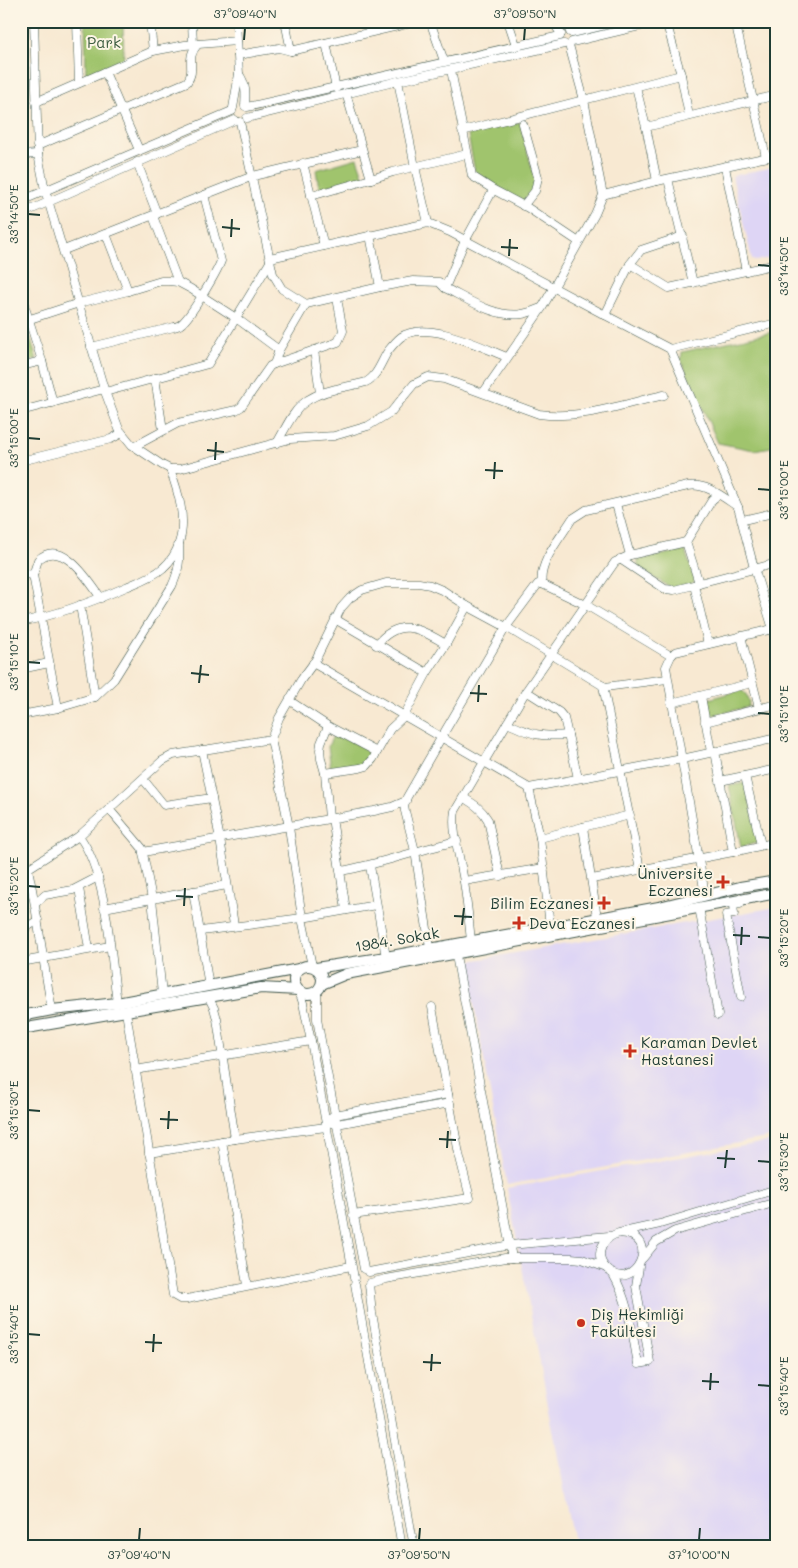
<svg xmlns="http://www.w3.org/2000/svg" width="798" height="1568" viewBox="0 0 798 1568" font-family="Mali,sans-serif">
  <rect width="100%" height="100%" fill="#fcf5e5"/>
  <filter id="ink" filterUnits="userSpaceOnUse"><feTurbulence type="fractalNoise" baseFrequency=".02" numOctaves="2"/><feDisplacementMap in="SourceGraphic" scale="10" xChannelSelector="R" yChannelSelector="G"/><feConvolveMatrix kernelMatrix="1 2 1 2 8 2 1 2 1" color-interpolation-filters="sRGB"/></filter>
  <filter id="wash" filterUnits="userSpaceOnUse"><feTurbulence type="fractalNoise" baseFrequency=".0096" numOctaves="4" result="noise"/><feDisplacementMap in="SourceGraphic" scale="20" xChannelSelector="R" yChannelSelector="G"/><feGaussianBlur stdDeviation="1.12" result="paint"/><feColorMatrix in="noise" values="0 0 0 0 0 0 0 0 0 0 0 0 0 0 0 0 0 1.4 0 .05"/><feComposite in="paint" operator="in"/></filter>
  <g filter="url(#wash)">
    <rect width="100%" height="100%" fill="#f8e9d2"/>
    <g fill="#ded5f5">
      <polygon points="777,166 777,256 756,261 752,259 732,176"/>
      <polygon points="777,907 777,1136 507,1185 467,966 470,961"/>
      <polygon points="777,1140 777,1547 575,1547 507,1188"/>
    </g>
    <g fill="#a0c46d" stroke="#608050">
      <polygon points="85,21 123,21 124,62 86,79"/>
      <polygon points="520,122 535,181 532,191 522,203 475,172 468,135"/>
      <polygon points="357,158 364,178 319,188 316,170"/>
      <polygon points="26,325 37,359 21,363 21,326"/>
      <polygon points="777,331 777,446 754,450 718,443 681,360 682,352"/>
      <polygon points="685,550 695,581 691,584 671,588 638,568 638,560"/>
      <polygon points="741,690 746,694 749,702 748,707 714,715 709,714 709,699"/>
      <polygon points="335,732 366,749 369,759 366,765 331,770 328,746"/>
      <polygon points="745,783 760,842 741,847 729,786"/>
    </g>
  </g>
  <g filter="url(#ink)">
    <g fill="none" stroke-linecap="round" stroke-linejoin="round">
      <defs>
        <g id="minor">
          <path d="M34 21 38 154 45 190 104 389 119 429 132 445 162 465 170 469H180L290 439 334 436 368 426 391 412 414 384 428 377 444 379 539 414C581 420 623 404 664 395"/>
          <polyline points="77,21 79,83"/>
          <polyline points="150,21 153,51"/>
          <polyline points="192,21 193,45"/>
          <polyline points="285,21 291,51"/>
          <polyline points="430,21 444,61"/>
          <polyline points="508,21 516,45"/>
          <polyline points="555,21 557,28 561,34"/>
          <polyline points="567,21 570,32"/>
          <polyline points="666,21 681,75 689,116"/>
          <polyline points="735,21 766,157"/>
          <polyline points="572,33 622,21"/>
          <polyline points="572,42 661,21"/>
          <polyline points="326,43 336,88"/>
          <polyline points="238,55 279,48 291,51 419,21"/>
          <polyline points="451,70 472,176 494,190 528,208 579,242"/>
          <polyline points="105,72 139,150"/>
          <path d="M239 74C246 84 246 93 245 106"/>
          <polyline points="398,81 415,167 428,223"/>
          <polyline points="636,87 646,127"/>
          <polyline points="346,93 371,179 393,172 467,154"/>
          <polyline points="36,102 153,51 185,45 237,41"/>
          <polyline points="247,107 560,36"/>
          <polyline points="233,108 239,74 236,21"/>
          <polyline points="247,118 398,81 564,44"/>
          <polyline points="240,122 273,274 282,289 306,304 380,287 413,281 439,282 445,288 464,243 493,190"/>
          <polyline points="523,124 538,177 535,191 523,206"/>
          <polyline points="462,131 681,75"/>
          <path d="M37 146 187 82C197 69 184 59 198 44"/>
          <polyline points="21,155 38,154"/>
          <polyline points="137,162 157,214"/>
          <polyline points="303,163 324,246"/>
          <polyline points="725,167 746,271"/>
          <polyline points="668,179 693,283"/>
          <polyline points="657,181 646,127 777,95"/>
          <polyline points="603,195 657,181 777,155"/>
          <polyline points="311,196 371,179"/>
          <polyline points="21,201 232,111"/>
          <polyline points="21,214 235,120"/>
          <polyline points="153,216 178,282"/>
          <polyline points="106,234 128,291"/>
          <polyline points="370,235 380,287"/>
          <polyline points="64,250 253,176 362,150"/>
          <polyline points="270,258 428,223 450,232 605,315 630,264 641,250 683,236"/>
          <polyline points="630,264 669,288 777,264"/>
          <path d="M445 288C469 300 495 318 522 314 529 313 535 310 541 308"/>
          <polyline points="21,295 42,361 53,403"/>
          <polyline points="605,315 670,349 738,507"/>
          <polyline points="21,322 79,303 128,291 161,281 169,281 178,282 191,289 236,318 279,350"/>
          <path d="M91 347 174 327C175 327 181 325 181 324 190 318 217 272 221 261L204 195"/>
          <polyline points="670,349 777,323"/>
          <polyline points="314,350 320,393"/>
          <polyline points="274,364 338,342 343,331 337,298"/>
          <polyline points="21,366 42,361"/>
          <polyline points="155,378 163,430"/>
          <polyline points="105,392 208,364 270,262"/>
          <polyline points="483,393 542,308 595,214 603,195 584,100 569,45"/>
          <polyline points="21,411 104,389"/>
          <path d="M277 443C295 411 298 398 336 389 346 386 357 385 366 382 377 377 382 360 388 351 392 346 396 341 401 337 427 319 481 347 507 357"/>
          <polyline points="135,446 178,423 236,410 241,407 270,366 274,364 279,350 306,304"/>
          <polyline points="21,461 111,439 122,433"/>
          <polyline points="616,504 630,555"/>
          <polyline points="743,520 777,512"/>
          <polyline points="620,559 665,589 674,590 694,585 708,644"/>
          <polyline points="21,573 33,575"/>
          <polyline points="699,583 777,563"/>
          <path d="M542 584C538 563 561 537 572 519L586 510 688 486C707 483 723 497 738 507L754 568 773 629 777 649"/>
          <polyline points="694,585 699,583 686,542 712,500 718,495"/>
          <polyline points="80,605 95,697"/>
          <polyline points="335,619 427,673"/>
          <path d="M21 622C57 615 92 602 126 587 138 582 153 577 163 568 170 562 177 552 179 543 187 519 178 491 170 469"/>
          <polyline points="741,636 759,708"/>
          <path d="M376 645C400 616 419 629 446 644"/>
          <polyline points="313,663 529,788 682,759 777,738"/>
          <polyline points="21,669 49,663"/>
          <polyline points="603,686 640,869"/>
          <polyline points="526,691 559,712 564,718 578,778"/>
          <polyline points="701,696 711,752"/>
          <polyline points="290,701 328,726 377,752"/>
          <polyline points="671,703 752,683"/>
          <path d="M58 708 33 575 38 560C62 537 89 581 101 598"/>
          <path d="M21 715 58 708 95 697 114 679 172 586C179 571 180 560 179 544"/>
          <polyline points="705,722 777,704"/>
          <path d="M507 723C534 735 539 737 568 735"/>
          <polyline points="328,726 321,743 320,750 321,759 325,773 329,818"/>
          <polyline points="202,750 220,839 234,925"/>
          <polyline points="715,751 733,852"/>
          <polyline points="325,773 360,768 367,766 373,759 390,729 404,716 427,673 446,644 467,606"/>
          <polyline points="745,776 761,845"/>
          <polyline points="143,779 164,805 212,798"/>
          <polyline points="720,781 777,769"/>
          <polyline points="529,788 540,838 550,926"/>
          <path d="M464 798C474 804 482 809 488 820L500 876"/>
          <polyline points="109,809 162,761 173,755 271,739"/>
          <polyline points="332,818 346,910"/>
          <polyline points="583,827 597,917"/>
          <polyline points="79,836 109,809 142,848 152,899 162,994"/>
          <polyline points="540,838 630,815"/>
          <polyline points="143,852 374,811 392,807 406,801"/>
          <polyline points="370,866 386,957"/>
          <path d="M28 869C38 915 43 963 52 1010"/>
          <path d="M341 871C380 864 418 850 457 841"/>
          <path d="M21 873 79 836C107 872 111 957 117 1003"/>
          <polyline points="592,879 733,852 777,842"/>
          <polyline points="464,881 544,868"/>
          <polyline points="79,888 89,949"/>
          <polyline points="193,891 209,986"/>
          <polyline points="705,895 666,667 671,656 675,652 777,628"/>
          <polyline points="36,903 45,895 73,890 98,877"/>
          <polyline points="740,904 733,905 734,914 726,915 741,997"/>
          <polyline points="699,907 718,1015"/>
          <polyline points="104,908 227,885"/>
          <polyline points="21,931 38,920"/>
          <polyline points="201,931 302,918 376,905"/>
          <path d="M471 941C469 921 467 901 464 882 461 861 451 831 455 811L526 691 615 562 630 555 686 542"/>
          <polyline points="430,948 415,851 405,811 404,805 407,797 441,738 506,627 538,584 542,584 586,605 671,656"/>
          <polyline points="455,950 512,1258"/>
          <polyline points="21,962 110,946"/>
          <polyline points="312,966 302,918 289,827 271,739 279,718 301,680 315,661 341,608 350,598 362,590 386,583 419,583 430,585 444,591 467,606 506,627 605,687 667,679"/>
          <polyline points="299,991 303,1003 311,1041 354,1278"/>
          <polyline points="317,991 317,1019 364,1269"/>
          <polyline points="209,998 214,1008 217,1019 235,1139"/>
          <polyline points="126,1012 173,1295 180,1299 187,1299 351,1266"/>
          <polyline points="135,1070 311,1041"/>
          <polyline points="331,1117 335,1115 448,1094"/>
          <polyline points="332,1123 337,1124 450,1103"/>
          <polyline points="222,1141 247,1285"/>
          <polyline points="149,1153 235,1139 326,1127"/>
          <polyline points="353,1215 470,1198 459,1154 432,1007"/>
          <path d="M619 1233C665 1235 633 1297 606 1268 593 1255 603 1237 619 1233L660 1224 777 1189"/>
          <polyline points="643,1258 656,1242 675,1231 777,1202"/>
          <polyline points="369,1272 510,1245 609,1236"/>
          <path d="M613 1274C629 1302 632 1332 638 1364L650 1362 636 1286 639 1267"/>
          <polyline points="370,1283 386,1279 505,1258 571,1258 582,1259 604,1267"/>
          <polyline points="355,1284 402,1547"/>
          <polyline points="369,1284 372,1313 414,1547"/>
        </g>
        <g id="major">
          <circle cx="308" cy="980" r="14"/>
          <polyline points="316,968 386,957 659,907 740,887 777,881"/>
          <polyline points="322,984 346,974 777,893"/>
          <polyline points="21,1016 52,1010 117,1003 299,969"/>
          <polyline points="21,1029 261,988 298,990"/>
        </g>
      </defs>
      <use href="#minor" stroke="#40574c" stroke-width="9"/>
      <use href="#major" stroke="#40574c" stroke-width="12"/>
      <use href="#minor" stroke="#fff" stroke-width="8"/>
      <use href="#major" stroke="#fff" stroke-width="10"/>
    </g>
  </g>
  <path fill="none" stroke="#1f3d34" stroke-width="2" d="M244 40 245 28M524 40 525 28M28 214 40 215M222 227 240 229M231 237 232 219M501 247 518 248M509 256 510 239M758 265 770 266M28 438 40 439M207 450 224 452M215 460 216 442M485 470 503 471M494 479 495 462M758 489 770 490M28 662 40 663M191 673 209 675M199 683 201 665M470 693 487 694M478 702 479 685M758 713 770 714M28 886 40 887M176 896 193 897M184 906 185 888M454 916 472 917M462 925 464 908M733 935 750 936M758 937 770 938M741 945 742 927M28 1110 40 1111M160 1119 178 1120M168 1129 169 1111M439 1139 456 1140M447 1148 448 1131M717 1158 735 1159M758 1161 770 1162M725 1168 727 1150M28 1334 40 1335M145 1342 162 1343M153 1352 154 1334M423 1362 441 1363M431 1371 432 1354M702 1381 719 1382M758 1385 770 1386M710 1390 711 1373M139 1540 140 1528M419 1540 420 1528M699 1540 700 1528"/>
  <g fill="#c8321e" stroke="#fcf5e5" stroke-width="2">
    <path d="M720.5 874.5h5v5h5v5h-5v5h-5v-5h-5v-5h5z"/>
    <path d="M601.5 895.5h5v5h5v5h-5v5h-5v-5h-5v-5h5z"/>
    <path d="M516.5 915.5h5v5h5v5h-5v5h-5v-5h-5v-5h5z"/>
    <path d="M627.5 1043.5h5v5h5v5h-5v5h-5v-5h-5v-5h5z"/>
    <circle cx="581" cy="1323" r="5"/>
  </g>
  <g text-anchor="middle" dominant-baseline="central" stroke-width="4" stroke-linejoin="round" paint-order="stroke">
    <g font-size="15" fill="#3f5f42" stroke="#fcf5e5">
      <text x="104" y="42">Park</text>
    </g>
    <g font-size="15" fill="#1f3d34" stroke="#fcf5e5" text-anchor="start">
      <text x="713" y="873" text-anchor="end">Üniversite<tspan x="713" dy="17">Eczanesi</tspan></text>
      <text x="594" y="903" text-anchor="end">Bilim Eczanesi</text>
      <text x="529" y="923">Deva Eczanesi</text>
      <text x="641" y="1042">Karaman Devlet<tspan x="641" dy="17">Hastanesi</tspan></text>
      <text x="591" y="1314">Diş Hekimliği<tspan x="591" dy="17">Fakültesi</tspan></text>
    </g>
    <g font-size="15" fill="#1f3d34" stroke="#fcf5e5">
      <text transform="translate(397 939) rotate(-10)">1984. Sokak</text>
    </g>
  </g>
  <rect width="798" height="1568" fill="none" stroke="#fcf5e5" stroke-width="55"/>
  <rect x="28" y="28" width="742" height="1512" fill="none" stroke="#1f3d34" stroke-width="2"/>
  <g font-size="12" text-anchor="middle" fill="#1f3d34">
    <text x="245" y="18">37°09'40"N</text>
    <text x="525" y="18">37°09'50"N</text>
    <text transform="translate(14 214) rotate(-90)" y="4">33°14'50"E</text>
    <text transform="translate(784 266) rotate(-90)" y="4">33°14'50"E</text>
    <text transform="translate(14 438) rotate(-90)" y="4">33°15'00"E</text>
    <text transform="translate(784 490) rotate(-90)" y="4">33°15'00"E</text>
    <text transform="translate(14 662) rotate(-90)" y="4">33°15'10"E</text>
    <text transform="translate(784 714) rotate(-90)" y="4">33°15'10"E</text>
    <text transform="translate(14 886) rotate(-90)" y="4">33°15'20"E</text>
    <text transform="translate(784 938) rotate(-90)" y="4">33°15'20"E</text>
    <text transform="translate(14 1110) rotate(-90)" y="4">33°15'30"E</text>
    <text transform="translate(784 1162) rotate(-90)" y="4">33°15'30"E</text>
    <text transform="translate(14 1334) rotate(-90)" y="4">33°15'40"E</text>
    <text transform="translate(784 1386) rotate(-90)" y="4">33°15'40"E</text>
    <text x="139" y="1559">37°09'40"N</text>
    <text x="419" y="1559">37°09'50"N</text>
    <text x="699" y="1559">37°10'00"N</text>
  </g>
</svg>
